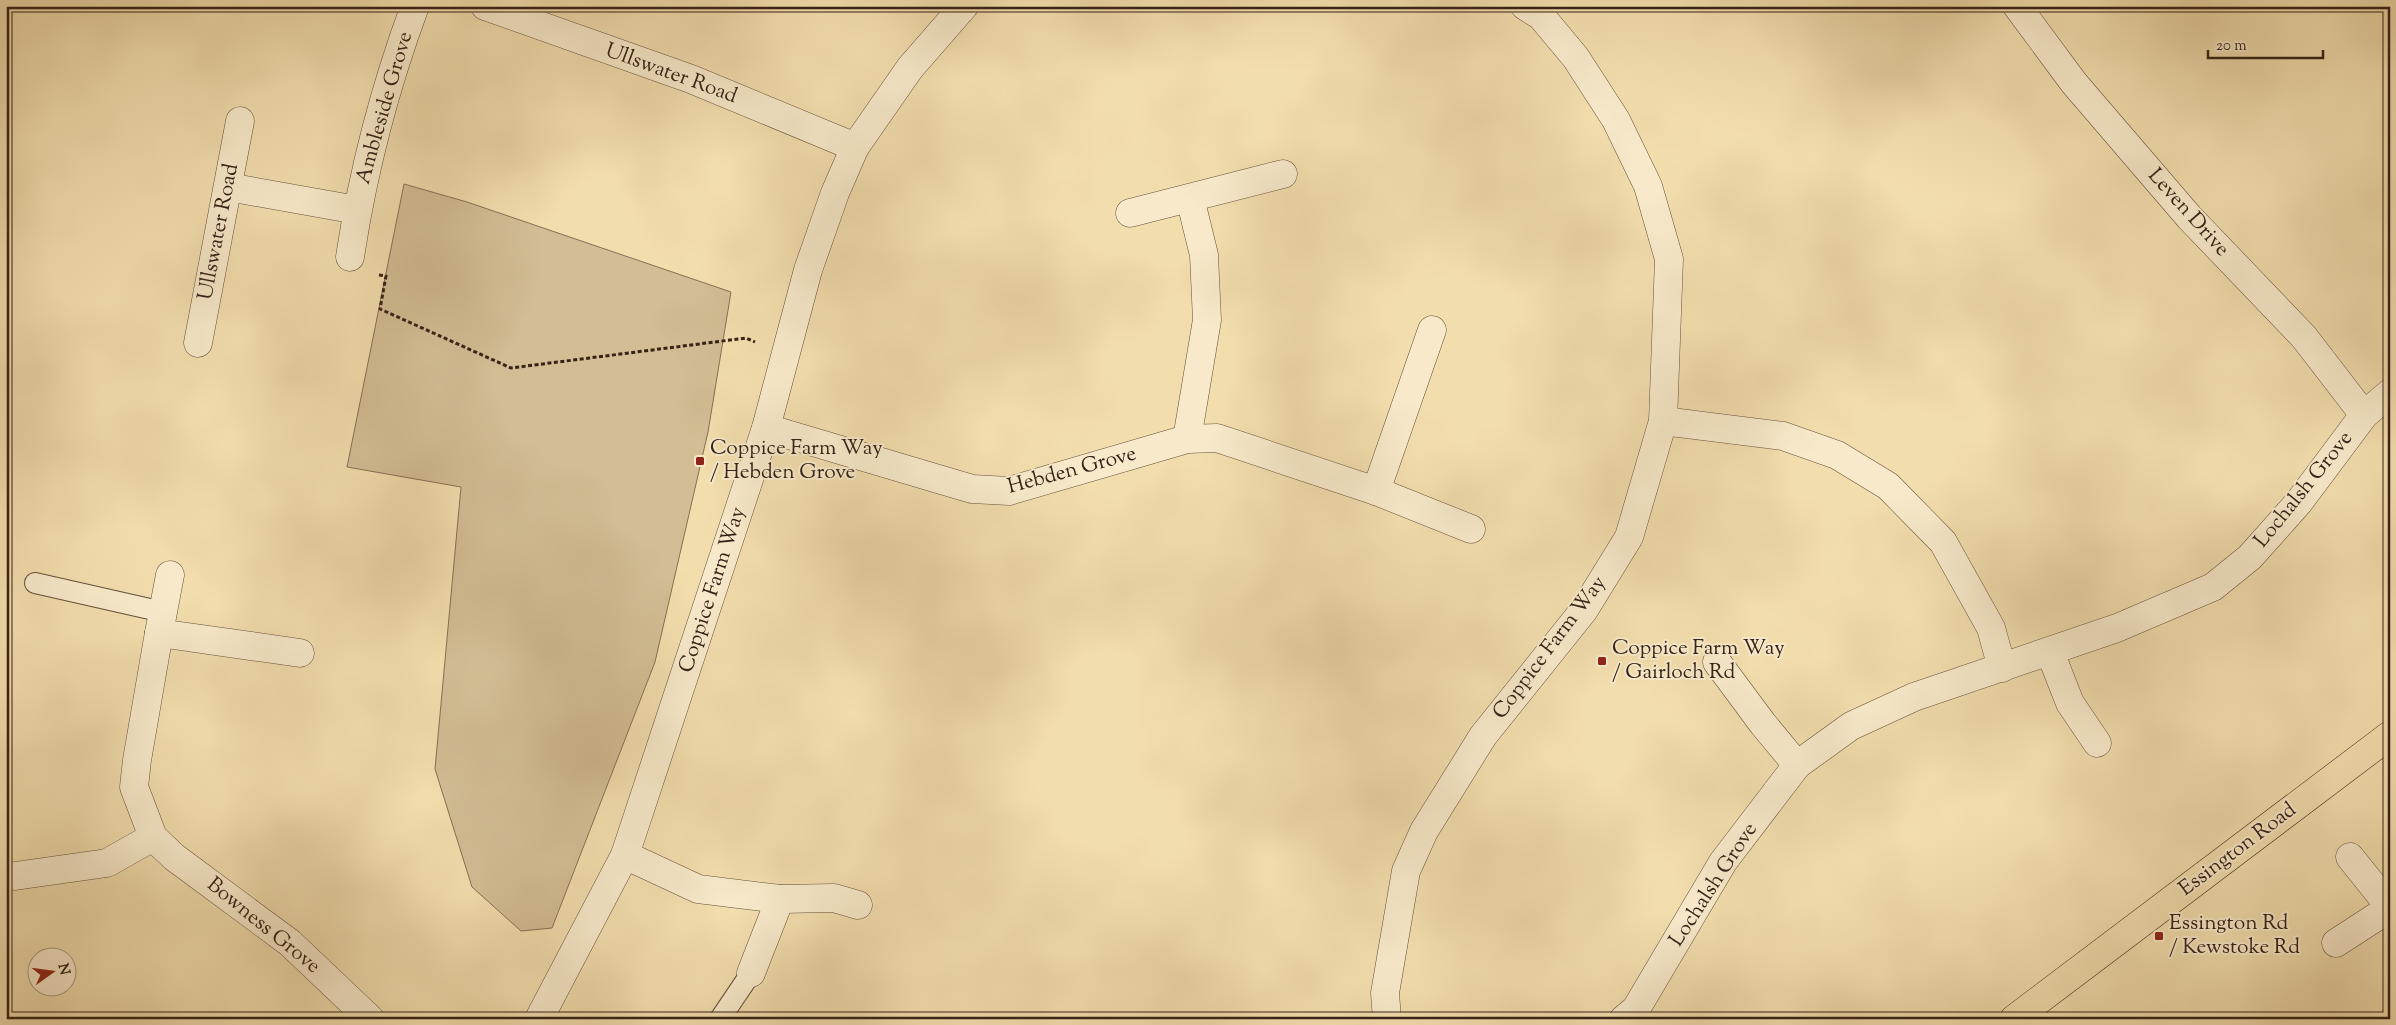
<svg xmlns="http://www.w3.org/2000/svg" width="2396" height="1025" viewBox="0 0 2396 1025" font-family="'Sorts Mill Goudy',serif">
  <rect width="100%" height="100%" fill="#f2ddad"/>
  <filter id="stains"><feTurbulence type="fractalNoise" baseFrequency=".004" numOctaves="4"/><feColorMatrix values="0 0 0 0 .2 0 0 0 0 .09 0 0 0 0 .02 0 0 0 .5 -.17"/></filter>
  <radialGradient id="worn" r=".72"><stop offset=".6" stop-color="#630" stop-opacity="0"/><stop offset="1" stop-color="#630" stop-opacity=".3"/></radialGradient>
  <polygon fill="#d2bd94" stroke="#847056" points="404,184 467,202 731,292 708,432 655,662 552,928 521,931 472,887 435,769 461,487 347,467"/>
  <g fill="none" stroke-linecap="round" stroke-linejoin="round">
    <defs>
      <g id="service">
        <polyline points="35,583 163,612"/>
        <polyline points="720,1019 751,973"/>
      </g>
      <g id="minor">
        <polyline points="485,6 691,79 855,147"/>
        <polyline points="2017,6 2074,83 2189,217 2304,337 2364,415"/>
        <polyline points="228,187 357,210"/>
        <polyline points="1130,213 1283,174"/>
        <path d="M350 257C363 171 385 87 415 6"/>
        <polyline points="198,343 240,121"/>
        <polyline points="1663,421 1783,436 1837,455 1888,486 1943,542 1991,628 2002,668"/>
        <polyline points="766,428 972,489 1009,491 1187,439 1217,438 1376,491 1471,529"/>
        <polyline points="1187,439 1207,320 1204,255 1190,198"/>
        <polyline points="1376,491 1432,330"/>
        <polyline points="170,575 159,633 300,653"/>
        <polyline points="159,633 137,760 134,787 153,837 174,857 290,943 370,1019"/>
        <polyline points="2050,652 2070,703 2097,743"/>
        <polyline points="1717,662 1763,724 1797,765"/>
        <polyline points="625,855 698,889 780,899 834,898 858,905"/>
        <polyline points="2350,857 2390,907"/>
        <polyline points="15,876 107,863 153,837"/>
        <polyline points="2336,943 2390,908"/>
        <polyline points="751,973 780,899"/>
        <polyline points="539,1019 625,855 766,428 808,270 835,193 855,147 910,68 964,6"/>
        <polyline points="1387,1019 1385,993 1406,871 1424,831 1483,736 1584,610 1629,537 1663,421 1669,259 1648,186 1616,120 1576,58 1541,16 1525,6"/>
        <polyline points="1624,1019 1636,1009 1723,862 1797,765 1851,726 1914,697 2117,628 2213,587 2250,557 2299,502 2364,415 2390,393"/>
      </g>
      <polyline id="primary" points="2014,1019 2390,735"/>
    </defs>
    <use href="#service" stroke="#65513c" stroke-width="22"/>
    <use href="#minor" stroke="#65513c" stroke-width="29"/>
    <use href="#primary" stroke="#362217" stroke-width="29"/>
    <polyline stroke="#362217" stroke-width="3" stroke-dasharray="4 2.5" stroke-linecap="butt" points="379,275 386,276 380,309 511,368 746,338 755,342"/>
    <use href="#service" stroke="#f7e9ca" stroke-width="20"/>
    <use href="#minor" stroke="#f7e9ca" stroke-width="28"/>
    <use href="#primary" stroke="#f2ddad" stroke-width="28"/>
  </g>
  <g fill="#8f2418" stroke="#f7e9ca" stroke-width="2">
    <rect x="695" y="456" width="10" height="10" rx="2.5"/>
    <rect x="1597" y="656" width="10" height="10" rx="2.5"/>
    <rect x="2154" y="931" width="10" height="10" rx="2.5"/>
  </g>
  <g text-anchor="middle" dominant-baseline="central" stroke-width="4" stroke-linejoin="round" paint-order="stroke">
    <g font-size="21" fill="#362217" stroke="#f7e9ca">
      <text transform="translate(671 74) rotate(20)">Ullswater Road</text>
      <text transform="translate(385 108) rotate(-74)">Ambleside Grove</text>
      <text transform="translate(2188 213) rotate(48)">Leven Drive</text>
      <text transform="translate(219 232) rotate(-79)">Ullswater Road</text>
      <text transform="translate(1072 471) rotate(-15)">Hebden Grove</text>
      <text transform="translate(2304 490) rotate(-51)">Lochalsh Grove</text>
      <text transform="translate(713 590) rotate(-72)">Coppice Farm Way</text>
      <text transform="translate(1550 648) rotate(-53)">Coppice Farm Way</text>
      <text transform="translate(2238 850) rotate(-37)">Essington Road</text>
      <text transform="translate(1714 885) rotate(-57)">Lochalsh Grove</text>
      <text transform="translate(263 926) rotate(39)">Bowness Grove</text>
    </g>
    <g font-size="21" fill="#362217" stroke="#f7e9ca" text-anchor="start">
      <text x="710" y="449">Coppice Farm Way<tspan x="710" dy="24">/ Hebden Grove</tspan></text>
      <text x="1612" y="649">Coppice Farm Way<tspan x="1612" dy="24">/ Gairloch Rd</tspan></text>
      <text x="2169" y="924">Essington Rd<tspan x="2169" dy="24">/ Kewstoke Rd</tspan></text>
    </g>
  </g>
  <rect width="2396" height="1025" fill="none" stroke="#f2ddad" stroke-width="25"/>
  <rect x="8" y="8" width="2381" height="1010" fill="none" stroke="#362217" stroke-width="2.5"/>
  <rect x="12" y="12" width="2371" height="1000" fill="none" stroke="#362217"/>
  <g transform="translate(52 972) rotate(76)"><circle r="24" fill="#f7e9ca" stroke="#aa9982"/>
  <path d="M0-4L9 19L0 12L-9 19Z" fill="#8f2418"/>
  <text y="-8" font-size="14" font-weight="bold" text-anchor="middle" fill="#362217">N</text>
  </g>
  <path d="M2208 50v8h115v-8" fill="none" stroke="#362217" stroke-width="2.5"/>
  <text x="2216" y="50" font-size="15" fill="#362217" stroke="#f7e9ca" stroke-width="4" paint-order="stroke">20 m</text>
  <rect width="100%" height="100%" filter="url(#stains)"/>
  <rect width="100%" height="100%" fill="url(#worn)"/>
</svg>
